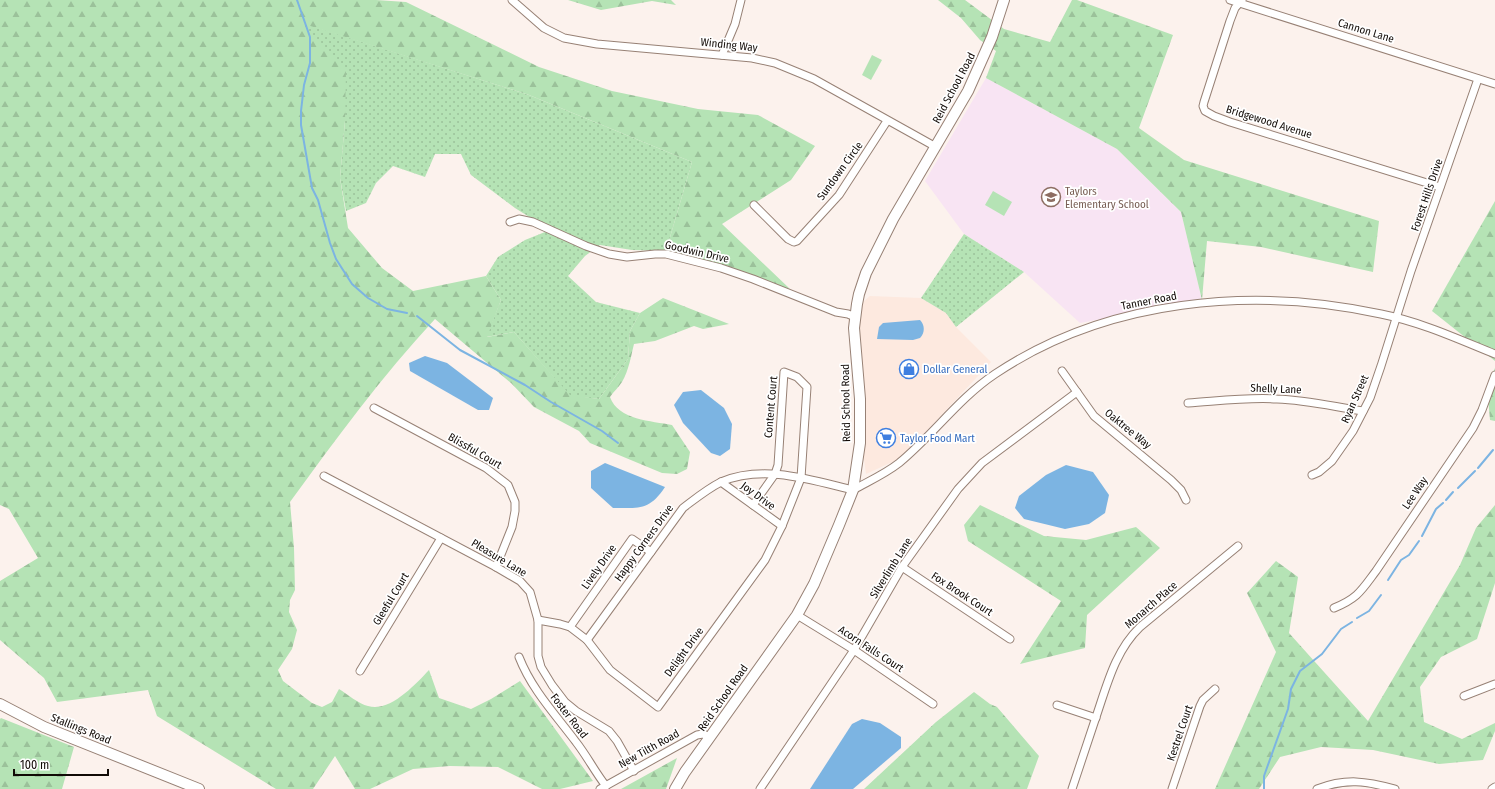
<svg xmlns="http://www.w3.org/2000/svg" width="1495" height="789" viewBox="0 0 1495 789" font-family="'Fira Sans Condensed',sans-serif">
  <defs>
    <pattern id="grass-dots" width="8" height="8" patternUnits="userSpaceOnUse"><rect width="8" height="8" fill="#b5e3b5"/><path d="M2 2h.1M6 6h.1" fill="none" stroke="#9bc19a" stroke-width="1.8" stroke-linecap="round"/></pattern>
    <pattern id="forest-firs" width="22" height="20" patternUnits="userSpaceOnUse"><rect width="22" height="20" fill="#b5e3b5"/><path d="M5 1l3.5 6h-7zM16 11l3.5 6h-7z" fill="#9bc19a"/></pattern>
  </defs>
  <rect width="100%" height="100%" fill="#fcf2ed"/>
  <polygon fill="#fde9df" points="870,296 921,298 946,313 956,327 991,362 934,423 899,459 866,474 851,363 848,315"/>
  <polygon fill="#f8e4f3" points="986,78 1117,149 1181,212 1202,300 1080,323 1024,272 964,234 925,181"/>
  <g fill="url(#grass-dots)">
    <polygon points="300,22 529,95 692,162 666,251 632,250 600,245 585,256 568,276 596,302 640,313 630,331 628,359 599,399 570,396 514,332 486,337 501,300 486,276 498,257 525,240 550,230 515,208 471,175 461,154 435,154 425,177 393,166 376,183 366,203 346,211 340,178 345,121"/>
    <polygon points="964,234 1024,272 956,327 946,313 921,298"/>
  </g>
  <g fill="url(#forest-firs)">
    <path d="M0 0H376L406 2 539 67 612 91 698 109 758 115 815 146 791 180 722 224 790 289 666 251 692 162 529 95 301 23 346 68 345 121 340 178 348 228 382 268 413 291 486 276 501 300 487 337 514 332 570 395 599 399 628 359 630 331 640 313 663 298 729 324 703 329 694 326 655 341 634 344C631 356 629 370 622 382 619 387 614 391 610 397 618 420 652 421 672 425L690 452 687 469 677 474 662 473 590 443 579 431 534 407 511 383 435 319C382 376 336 439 290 502L294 548 295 590 290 600 289 612 297 630 292 649 278 670 283 681 312 703 322 707 332 702 339 689C347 694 359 704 368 706 389 713 415 685 429 670L439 698 471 709 491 699 520 681 593 781 560 789H542L498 767 450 766 413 769 370 789H355L335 756 313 789H276L157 716 148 690 57 702 44 678 0 640V581L38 558 9 509 0 505Z"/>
    <polygon points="568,0 671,0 676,5 652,1 601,10"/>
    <polygon points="938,0 965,0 1004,29 1050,42 1072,0 1077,0 1173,35 1139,128 1184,160 1379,221 1373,272 1261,247 1207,241 1202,300 1181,212 1117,149 986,78 996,51 980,40 961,18"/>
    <polygon points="1495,201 1495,361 1432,311"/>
    <polygon points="1495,368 1495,421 1490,420 1487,386"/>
    <polygon points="980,505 1044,536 1086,540 1136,527 1160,548 1087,615 1085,648 1020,664 1061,601 968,541 964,525"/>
    <polygon points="1495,505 1495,583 1477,639 1441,657 1420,687 1424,722 1462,739 1495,723 1495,731 1483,760 1439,764 1373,750 1321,747 1280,757 1259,789 1215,789 1276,652 1247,593 1276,561 1298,577 1289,633 1368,721 1460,565 1476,528"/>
    <polygon points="974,692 990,704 997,707 1039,756 1027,789 864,789 936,722"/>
    <polygon points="1,718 74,747 62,789 0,789 0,719"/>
    <polygon points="677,758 666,789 621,789"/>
  </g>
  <g fill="#b5e3b5">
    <polygon points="872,55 882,60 871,80 862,75"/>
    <polygon points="993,191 1012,202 1004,216 985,205"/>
  </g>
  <g fill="#7cb4e2">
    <path d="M920 320C925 325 925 333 920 338L913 340 877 339 879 327 883 323Z"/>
    <polygon points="425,356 447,363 493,398 489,410 478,410 410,371 409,363"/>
    <polygon points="701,390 724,408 732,424 730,449 720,456 711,453 683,423 674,405 683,392"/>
    <path d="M605 463 665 487C649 511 639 508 613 508L591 488V471Z"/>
    <polygon points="1066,465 1093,472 1109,495 1105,513 1089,524 1065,529 1024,519 1015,508 1019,496 1046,475"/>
    <polygon points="862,719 880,723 901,737 901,748 853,789 810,789 852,724"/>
  </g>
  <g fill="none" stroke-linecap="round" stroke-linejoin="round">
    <g stroke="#7cb4e2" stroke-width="2">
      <polyline points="297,0 310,37 310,63 304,85 301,111 301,125 312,188 318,200 330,243 336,259 352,284 368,298 387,309 407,313"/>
      <polyline points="417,316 460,350 525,385 551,402 602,431 618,443"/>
      <polyline points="1478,468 1493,450"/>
      <polyline points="1458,488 1475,471"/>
      <polyline points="1446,500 1453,492"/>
      <polyline points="1422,536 1436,509 1443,503"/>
      <polyline points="1388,580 1401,560 1409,555 1419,541"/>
      <polyline points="1357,618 1369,611 1381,595"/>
      <polyline points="1264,789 1264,776 1288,709 1291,689 1300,671 1322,654 1341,629 1352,622"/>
    </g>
    <defs>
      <g id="street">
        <polyline points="512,0 544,28 564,38 597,44 752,58 775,63 814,79 936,147"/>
        <polyline points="1230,0 1495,84"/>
        <polyline points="1242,0 1235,8 1230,21 1204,102 1203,106 1205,111 1214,116 1230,122 1440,187"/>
        <polyline points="722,55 735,24 741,0"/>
        <polyline points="754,205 788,239 794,242 797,241 839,195 887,121"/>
        <polyline points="510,222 519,219 533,222 586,246 609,254 627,257 655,254 666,254 721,268 753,279 836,312 848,314 855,317"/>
        <polyline points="1062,371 1094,416 1171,480 1181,490 1186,500"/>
        <path d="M1188 403C1218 401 1248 397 1277 399 1307 400 1335 407 1363 411"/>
        <polyline points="374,408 486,468 508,485 515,502 515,511 512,527 496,567"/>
        <polyline points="1312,475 1319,472 1332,461 1353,431 1370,398 1381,366 1411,271 1478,79"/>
        <polyline points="324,476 496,567 520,581 530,592 538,620 538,656 541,667 552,685 565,702 576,711 609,731 617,741 634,771"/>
        <polyline points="721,482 782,526"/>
        <polyline points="902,567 1010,639"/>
        <path d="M1334 608C1358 598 1361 591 1376 571L1473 428 1482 410 1495 375"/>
        <polyline points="797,615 854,650 933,704"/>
        <polyline points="538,620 560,624 570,627 587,640 610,670 658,707 765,560 782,526 801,478 807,387 797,377 784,372 778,465 775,474 753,505"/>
        <polyline points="570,627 632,539 651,552"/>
        <path d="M587 640 683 508C695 499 707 489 721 482 763 464 811 480 853 490 869 481 885 474 899 463 933 435 959 398 995 374 1107 299 1252 286 1381 314 1421 322 1458 339 1495 354"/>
        <path d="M519 657C532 690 555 714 576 742 587 756 595 772 606 786"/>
        <polyline points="360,671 441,538"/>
        <polyline points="1464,696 1495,684"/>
        <polyline points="1057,705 1096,718"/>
        <polyline points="600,789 697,735 703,734 710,737"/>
        <polyline points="760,789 854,650 902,567 958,489 982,463 1077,392"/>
        <path d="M1072 789C1080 765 1088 741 1096 717 1107 685 1115 651 1140 627L1238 546"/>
        <polyline points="1172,789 1200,706 1203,700 1215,689"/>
        <path d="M1317 789C1346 778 1366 781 1395 789"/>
        <polyline points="1492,789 1495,787"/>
      </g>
      <g id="secondary">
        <polyline points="0,704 44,727 199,789"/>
        <polyline points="675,789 685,772 797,615 814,584 839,525 853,490 860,443 860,399 854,328 857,304 859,294 866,273 893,219 968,91 992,37 1004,0"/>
      </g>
    </defs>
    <use href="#street" stroke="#978175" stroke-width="9"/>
    <use href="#secondary" stroke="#978175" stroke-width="12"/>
    <use href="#street" stroke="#fff" stroke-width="7"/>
    <use href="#secondary" stroke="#fff" stroke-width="10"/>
  </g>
  <defs>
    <symbol id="school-ring" viewBox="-11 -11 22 22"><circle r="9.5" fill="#fff" stroke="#8d6e63" stroke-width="1.5"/><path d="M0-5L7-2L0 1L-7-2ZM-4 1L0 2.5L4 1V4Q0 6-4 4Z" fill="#8d6e63"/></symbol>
    <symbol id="shop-ring" viewBox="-11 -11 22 22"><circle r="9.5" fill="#fff" stroke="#3f7fe0" stroke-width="1.5"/><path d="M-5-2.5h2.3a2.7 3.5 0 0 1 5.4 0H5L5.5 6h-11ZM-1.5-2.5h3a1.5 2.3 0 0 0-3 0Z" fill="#3f7fe0"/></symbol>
    <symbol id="supermarket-ring" viewBox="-11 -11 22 22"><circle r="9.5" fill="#fff" stroke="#3f7fe0" stroke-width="1.5"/><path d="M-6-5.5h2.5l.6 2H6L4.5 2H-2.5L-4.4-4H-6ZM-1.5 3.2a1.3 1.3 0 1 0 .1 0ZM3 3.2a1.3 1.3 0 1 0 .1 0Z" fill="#3f7fe0"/></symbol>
  </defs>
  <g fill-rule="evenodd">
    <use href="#school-ring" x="1040" y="186" width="22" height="22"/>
    <use href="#shop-ring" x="898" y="358" width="22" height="22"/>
    <use href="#supermarket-ring" x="875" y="427" width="22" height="22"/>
  </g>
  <g text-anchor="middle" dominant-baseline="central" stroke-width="3.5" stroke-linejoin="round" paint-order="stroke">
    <g font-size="11" fill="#110a06" stroke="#fff">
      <text transform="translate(1366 31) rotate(17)">Cannon Lane</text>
      <text transform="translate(729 45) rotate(6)">Winding Way</text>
      <text transform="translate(954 88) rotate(-62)">Reid School Road</text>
      <text transform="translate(1269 122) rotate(17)">Bridgewood Avenue</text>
      <text transform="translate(840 171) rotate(-54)">Sundown Circle</text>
      <text transform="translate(1427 195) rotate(-71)">Forest Hills Drive</text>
      <text transform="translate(697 252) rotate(13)">Goodwin Drive</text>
      <text transform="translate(1149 301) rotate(-11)">Tanner Road</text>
      <text transform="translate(1276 389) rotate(2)">Shelly Lane</text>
      <text transform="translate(1355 399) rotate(-66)">Ryan Street</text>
      <text transform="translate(846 403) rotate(-91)">Reid School Road</text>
      <text transform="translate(771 407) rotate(-85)">Content Court</text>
      <text transform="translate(1128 429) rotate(39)">Oaktree Way</text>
      <text transform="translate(475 451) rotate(30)">Blissful Court</text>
      <text transform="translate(1415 493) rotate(-56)">Lee Way</text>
      <text transform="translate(758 496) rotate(36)">Joy Drive</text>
      <text transform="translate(644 543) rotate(-54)">Happy Corners Drive</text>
      <text transform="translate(499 558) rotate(31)">Pleasure Lane</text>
      <text transform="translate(599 567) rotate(-55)">Lively Drive</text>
      <text transform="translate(891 568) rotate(-58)">Silverlimb Lane</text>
      <text transform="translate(962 594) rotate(33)">Fox Brook Court</text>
      <text transform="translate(391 599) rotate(-59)">Gleeful Court</text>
      <text transform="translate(1151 605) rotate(-41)">Monarch Place</text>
      <text transform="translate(871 649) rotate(33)">Acorn Falls Court</text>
      <text transform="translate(684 652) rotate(-54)">Delight Drive</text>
      <text transform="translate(723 698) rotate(-55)">Reid School Road</text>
      <text transform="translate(569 716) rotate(52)">Foster Road</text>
      <text transform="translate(81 729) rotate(22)">Stallings Road</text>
      <text transform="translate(1180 733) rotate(-71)">Kestrel Court</text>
      <text transform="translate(649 749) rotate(-29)">New Tilth Road</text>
    </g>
    <g font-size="11" fill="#785e54" stroke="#fff" text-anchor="start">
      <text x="1065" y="191">Taylors<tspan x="1065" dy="13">Elementary School</tspan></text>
    </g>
    <g font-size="11" fill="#366cbe" stroke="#fff" text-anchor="start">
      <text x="923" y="369">Dollar General</text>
      <text x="900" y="438">Taylor Food Mart</text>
    </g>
  </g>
  <path d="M14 769v6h94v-6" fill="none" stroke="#110a06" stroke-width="2"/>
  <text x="20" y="769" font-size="12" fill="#110a06" stroke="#ffffff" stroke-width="3" paint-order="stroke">100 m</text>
</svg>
